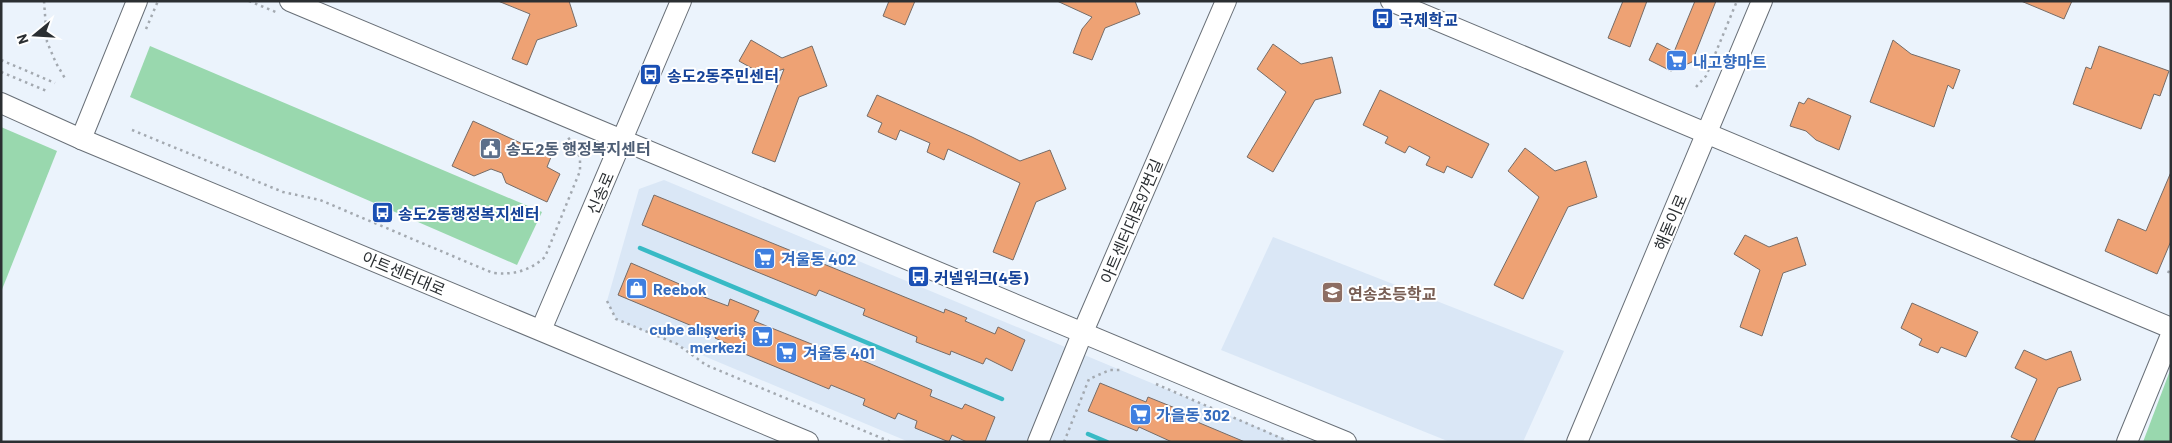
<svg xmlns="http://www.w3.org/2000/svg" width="2172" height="443" viewBox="0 0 2172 443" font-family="Barlow,'Noto Sans KR',sans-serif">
  <rect width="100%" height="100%" fill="#ebf3fc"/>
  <g fill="#dae7f6">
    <polygon points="664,180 1293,442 909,442 616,319 607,301 639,189"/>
    <polygon points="1273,237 1564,351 1523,442 1450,442 1221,350"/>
  </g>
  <g fill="#99d8ae">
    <polygon points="150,46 542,212 517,265 130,97"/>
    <polygon points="1,127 57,151 1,292"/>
    <polygon points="2171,368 2171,442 2143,442"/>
  </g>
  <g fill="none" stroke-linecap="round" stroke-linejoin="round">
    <g stroke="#38bac5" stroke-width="4.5">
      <polyline points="640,248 1002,399"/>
      <polyline points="1088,434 1107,442"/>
    </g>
  </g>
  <g fill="#eea274" stroke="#766c67">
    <polygon points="498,1 569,1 577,26 537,40 527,65 512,59 530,14"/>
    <polygon points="889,1 915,1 905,25 883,16"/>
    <polygon points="1057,1 1135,1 1140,14 1105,28 1092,60 1073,53 1082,29 1092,17"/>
    <polygon points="1623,1 1647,1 1630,47 1608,38"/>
    <polygon points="1695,1 1716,1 1692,62 1671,71 1649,60 1657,43 1674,52"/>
    <polygon points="2021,1 2072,1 2064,19"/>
    <polygon points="751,40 782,58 812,46 827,86 799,97 775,162 752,153 784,69 764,75 739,61"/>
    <polygon points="1893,40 1911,54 1960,70 1953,89 1948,85 1934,127 1870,102"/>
    <polygon points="1273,44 1301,64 1332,57 1341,93 1315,100 1273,172 1247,157 1286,92 1257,69"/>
    <polygon points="2099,46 2169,71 2160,96 2154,94 2141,129 2073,104 2086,67 2091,69"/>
    <polygon points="1380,90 1489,144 1472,178 1447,166 1444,173 1426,165 1430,157 1409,146 1405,153 1385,143 1388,137 1363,125"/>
    <polygon points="877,95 972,137 1020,161 1050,150 1066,189 1036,202 1013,260 993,252 1020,183 948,149 944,160 927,152 930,143 900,130 896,140 878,132 882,123 867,116"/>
    <polygon points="1808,98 1851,116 1839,150 1816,140 1806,131 1790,126 1799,102 1804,104"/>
    <polygon points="473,121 551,157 547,167 560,174 547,202 506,183 502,173 491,169 474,176 452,166"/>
    <polygon points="1525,148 1555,171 1586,161 1597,197 1568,207 1523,299 1494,285 1539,197 1508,171"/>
    <polygon points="2171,172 2171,241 2157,274 2105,251 2118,219 2146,231"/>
    <polygon points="654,195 944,313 945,309 967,318 965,321 995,334 998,327 1025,340 1012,371 986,358 983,364 951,351 950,355 916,342 917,337 863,315 865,309 819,290 816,296 642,225"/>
    <polygon points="1745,235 1769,247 1797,237 1806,265 1783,273 1762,336 1740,327 1760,270 1734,254"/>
    <polygon points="631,263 684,286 683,289 728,306 730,299 759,311 754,321 844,357 845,353 932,390 930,396 962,409 965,404 995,417 985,442 967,442 952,435 949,442 915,428 917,421 898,413 895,419 863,405 865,399 831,385 829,389 740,352 741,350 715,338 716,336 618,295"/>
    <polygon points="1912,303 1978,332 1966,357 1941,347 1938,353 1919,345 1922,339 1901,328"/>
    <polygon points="2024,350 2046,360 2071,351 2081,380 2058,388 2034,442 2022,442 2011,437 2037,379 2015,368"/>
    <polygon points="1100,383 1146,402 1148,397 1185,412 1183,416 1245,442 1172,442 1139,427 1137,431 1088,411"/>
  </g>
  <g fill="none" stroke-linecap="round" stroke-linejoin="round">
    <defs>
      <g id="minor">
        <path d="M290 1C643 147 993 298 1346 442"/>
        <polyline points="1391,1 2171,328"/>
        <polyline points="1,103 81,139 808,442"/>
        <polyline points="81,139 137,1"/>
        <polyline points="541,330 681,1"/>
        <polyline points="1038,442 1082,334 1226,1"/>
        <polyline points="1577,442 1762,1"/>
        <polyline points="2127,442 2171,335"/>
      </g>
    </defs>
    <use href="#minor" stroke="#686f77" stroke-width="22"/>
    <g stroke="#a3a9b0" stroke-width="2.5" stroke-dasharray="2.5 4" stroke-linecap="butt">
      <polyline points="44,1 47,42 56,63 66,80"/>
      <polyline points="249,1 278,13"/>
      <polyline points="146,29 158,1"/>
      <polyline points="1,60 55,83"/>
      <polyline points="1,72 49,92"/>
      <polyline points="1696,87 1706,76 1737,1"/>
      <path d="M132 130 283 192 320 200 493 273C514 275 529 271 545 257L580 171V157L568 137"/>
      <polyline points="2168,273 2171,267"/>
      <polyline points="607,301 616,319 677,344 706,365 891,442"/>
      <polyline points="1156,384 1290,442"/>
      <polyline points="1064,442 1089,379 1110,370 1123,370"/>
    </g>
    <use href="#minor" stroke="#fff" stroke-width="20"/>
  </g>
  <defs>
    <symbol id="bus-square" viewBox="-11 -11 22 22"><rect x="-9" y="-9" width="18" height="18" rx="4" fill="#1a4fb4" stroke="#fff"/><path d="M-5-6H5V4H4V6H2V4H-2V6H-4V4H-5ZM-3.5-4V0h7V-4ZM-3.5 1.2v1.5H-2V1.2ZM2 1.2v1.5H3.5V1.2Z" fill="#fff"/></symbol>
    <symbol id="supermarket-square" viewBox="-11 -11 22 22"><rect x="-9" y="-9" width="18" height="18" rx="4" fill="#3f7fe0" stroke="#fff"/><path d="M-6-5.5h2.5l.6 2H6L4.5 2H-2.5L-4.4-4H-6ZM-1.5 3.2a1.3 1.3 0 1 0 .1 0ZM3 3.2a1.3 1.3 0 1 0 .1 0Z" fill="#fff"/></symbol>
    <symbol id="civic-square" viewBox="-11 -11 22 22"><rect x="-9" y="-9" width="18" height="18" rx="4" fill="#5c6f8a" stroke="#fff"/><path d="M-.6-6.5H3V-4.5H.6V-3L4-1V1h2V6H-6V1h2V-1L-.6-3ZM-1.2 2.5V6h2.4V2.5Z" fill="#fff"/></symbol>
    <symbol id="shop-square" viewBox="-11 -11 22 22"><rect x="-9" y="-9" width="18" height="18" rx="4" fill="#3f7fe0" stroke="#fff"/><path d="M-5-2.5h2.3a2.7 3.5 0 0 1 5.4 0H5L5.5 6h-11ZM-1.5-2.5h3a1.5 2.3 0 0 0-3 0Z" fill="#fff"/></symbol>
    <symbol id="school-square" viewBox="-11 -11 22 22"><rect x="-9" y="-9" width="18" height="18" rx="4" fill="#8d6e63" stroke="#fff"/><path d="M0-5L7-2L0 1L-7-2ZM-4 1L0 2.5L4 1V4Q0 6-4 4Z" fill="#fff"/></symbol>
  </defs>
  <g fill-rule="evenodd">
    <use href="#bus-square" x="1370" y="6" width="25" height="25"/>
    <use href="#supermarket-square" x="1664" y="48" width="25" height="25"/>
    <use href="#bus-square" x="638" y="62" width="25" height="25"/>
    <use href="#civic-square" x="478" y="136" width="25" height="25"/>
    <use href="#bus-square" x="370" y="200" width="25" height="25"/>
    <use href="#supermarket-square" x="752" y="246" width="25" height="25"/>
    <use href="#bus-square" x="906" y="264" width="25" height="25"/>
    <use href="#shop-square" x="624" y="276" width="25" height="25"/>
    <use href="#school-square" x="1320" y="280" width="25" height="25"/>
    <use href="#supermarket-square" x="750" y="324" width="25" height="25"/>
    <use href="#supermarket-square" x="774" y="340" width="25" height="25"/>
    <use href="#supermarket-square" x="1128" y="402" width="25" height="25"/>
  </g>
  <g text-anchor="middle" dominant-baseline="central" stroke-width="4" stroke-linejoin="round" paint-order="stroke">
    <g font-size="16" font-weight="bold" fill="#164399" stroke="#fff" text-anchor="start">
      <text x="1399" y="19">국제학교</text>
      <text x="667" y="75">송도2동주민센터</text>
      <text x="398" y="213">송도2동행정복지센터</text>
      <text x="934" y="277">커넬워크(4동)</text>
    </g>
    <g font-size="16" font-weight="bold" fill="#366cbe" stroke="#fff" text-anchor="start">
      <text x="1693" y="61">내고향마트</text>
      <text x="781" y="258">겨울동 402</text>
      <text x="653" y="288">Reebok</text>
      <text x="746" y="328" text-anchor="end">cube alışveriş<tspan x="746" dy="18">merkezi</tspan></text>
      <text x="803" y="352">겨울동 401</text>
      <text x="1156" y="414">가을동 302</text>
    </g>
    <g font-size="16" font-weight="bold" fill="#4e5e75" stroke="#fff" text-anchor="start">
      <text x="506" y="148">송도2동 행정복지센터</text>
    </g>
    <g font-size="16" fill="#2b2f32" stroke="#fff">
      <text transform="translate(600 193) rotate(-67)">신송로</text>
      <text transform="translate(1131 221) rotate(-67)">아트센터대로97번길</text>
      <text transform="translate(1670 222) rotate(-67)">해돋이로</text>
      <text transform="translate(404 273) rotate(23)">아트센터대로</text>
    </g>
    <g font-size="16" font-weight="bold" fill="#785e54" stroke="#fff" text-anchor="start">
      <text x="1348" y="293">연송초등학교</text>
    </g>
  </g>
  <rect width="2172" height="443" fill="none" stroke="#2b2f32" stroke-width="5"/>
  <g transform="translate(35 35) rotate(252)" stroke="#ffffff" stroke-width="4" paint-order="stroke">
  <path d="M0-4L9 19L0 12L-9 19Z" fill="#2b2f32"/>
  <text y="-8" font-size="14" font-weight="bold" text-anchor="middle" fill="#2b2f32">N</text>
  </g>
</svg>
